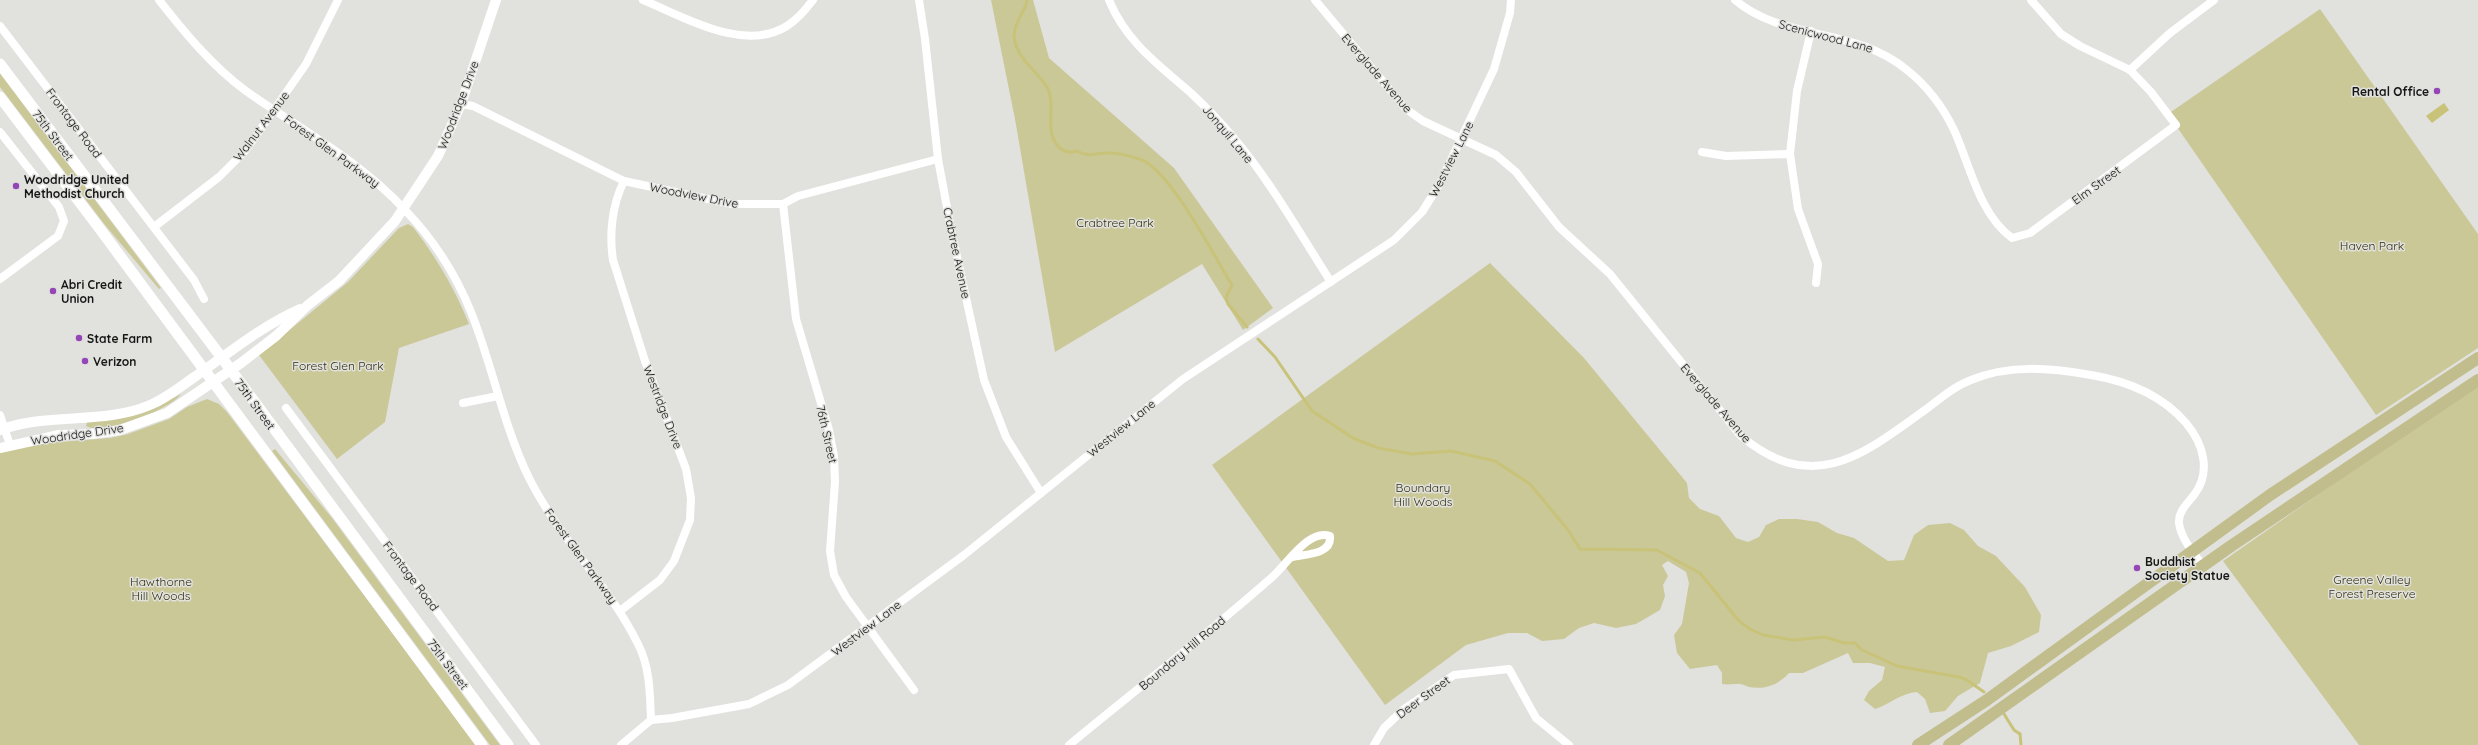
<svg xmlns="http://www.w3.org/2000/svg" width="2478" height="745" viewBox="0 0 2478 745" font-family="Quicksand,sans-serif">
  <rect width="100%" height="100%" fill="#e1e1de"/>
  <g fill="#cbc898">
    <polygon points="991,0 1033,0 1049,58 1174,168 1273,308 1243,330 1202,264 1055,352 1015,119"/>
    <polygon points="2320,9 2478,234 2478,348 2376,415 2168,114"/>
    <polygon points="0,73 161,288 159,289 105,225 0,87"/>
    <path d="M408 224 413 227C436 257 455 289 469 324L399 348 385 422 337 459 259 355 348 282 399 228Z"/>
    <path d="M1490 263 1584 358 1687 483 1689 498 1700 509 1719 516 1736 538 1748 542 1759 537 1766 525 1779 519H1797L1818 522 1837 533 1854 538 1888 561 1904 560 1914 535 1928 525 1950 523 1964 530 1978 546 1996 556 2025 587 2041 615 2039 632 2011 646 1988 653 1980 683 1958 696 1945 711 1930 713 1925 699 1917 692C1901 693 1890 704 1875 709L1864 700 1869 691 1882 680 1885 667 1870 663H1853L1848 653 1803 673H1789C1779 684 1766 690 1749 687 1745 686 1741 683 1737 684 1731 684 1728 685 1722 684V673L1717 665 1690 669 1677 653 1674 635 1682 624 1689 583 1686 572 1668 561 1662 565 1668 576 1663 585 1665 596 1660 610 1636 624 1616 628 1594 623 1579 628 1564 639 1542 641 1527 633H1508L1466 645 1385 705 1212 465Z"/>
    <polygon points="2478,383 2478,745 2359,745 2223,561"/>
    <path d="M181 394C171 409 104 436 86 426L87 422 147 411Z"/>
    <polygon points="207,399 219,404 227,412 476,745 0,745 0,452 33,444 110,438 128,434 169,419 187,407"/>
    <polygon points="275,449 332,518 500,745 490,745 272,451"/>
  </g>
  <polygon fill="#c8c378" points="2444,103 2449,110 2432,123 2426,116"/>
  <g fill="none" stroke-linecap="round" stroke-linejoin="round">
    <g stroke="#c8c378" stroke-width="3">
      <path d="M1027 0C1027 9 1014 21 1014 36 1015 57 1037 71 1047 87 1057 105 1043 129 1058 146 1063 152 1070 153 1077 151 1088 158 1099 152 1112 153 1121 154 1134 157 1142 160 1171 172 1214 256 1232 285L1226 297 1228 304 1247 327"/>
      <polyline points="1258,339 1275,357 1312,411 1353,438 1378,448 1412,454 1451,451 1495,461 1530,484 1568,530 1580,549 1657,550 1700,573 1739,621 1750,629 1763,635 1793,640 1825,637 1844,643 1855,643 1862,650 1897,666 1959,677 1967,680 1984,692"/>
      <polyline points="2004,714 2014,730 2020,734"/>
      <polyline points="2020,734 2021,745"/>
    </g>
    <g stroke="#fff" stroke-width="8">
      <path d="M159 0C185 33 212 66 246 91 300 129 360 161 405 210 433 239 456 275 471 312 493 367 503 425 529 478 559 538 609 585 638 644 650 667 650 694 651 720"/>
      <path d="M643 0C685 17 743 53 787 26 798 19 805 10 813 0"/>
      <polyline points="919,0 925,39 938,159 951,229 984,380 1006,437 1041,493"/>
      <path d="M1109 0C1126 42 1159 65 1192 94 1207 108 1221 123 1234 138 1271 182 1300 234 1331 282"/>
      <path d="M1315 0 1406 109 1423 121 1496 155 1516 172 1559 227 1610 274 1740 435C1814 498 1865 453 1929 407 1942 397 1955 386 1971 380 2010 364 2050 368 2091 375 2127 381 2161 394 2186 423 2203 443 2212 472 2194 495 2188 503 2178 511 2179 523 2181 539 2194 553 2203 566"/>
      <path d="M1735 0C1785 42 1854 26 1907 70 1927 86 1943 107 1954 130 1970 165 1979 214 2012 238L2030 233 2176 125 2151 92 2130 70 2080 46 2061 34 2031 0"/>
      <polyline points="0,26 194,280 204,299"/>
      <polyline points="1811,31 1797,91 1790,154 1798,209 1818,264 1816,283"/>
      <polyline points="2130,70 2170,33 2214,0"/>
      <polyline points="461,104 473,106 624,181 731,204 783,204 798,196 938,159"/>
      <polyline points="0,132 59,207 64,221 58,236 0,279"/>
      <polyline points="1702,152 1726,156 1790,154"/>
      <polyline points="783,204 796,319 829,430 834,456 835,482 830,551 834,575 846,597 914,690"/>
      <polyline points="154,227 219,177 246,150 306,64 338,0"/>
      <polyline points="463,403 498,396"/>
      <polyline points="286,408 536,745"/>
      <polyline points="0,415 10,445"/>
      <path d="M620 611 660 580 674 561 690 520 691 498 686 469 645 361 613 260C609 234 612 205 624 181"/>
      <polyline points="621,745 651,720 672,718 749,704 788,685 964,555 1183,379 1394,240 1422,212 1439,185 1494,69 1510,13 1511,0"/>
      <path d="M1069 745C1136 690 1205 636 1270 579 1286 566 1308 528 1330 536 1332 555 1305 554 1292 557"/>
      <polyline points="1374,745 1384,728 1404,709 1454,675 1509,669 1536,718 1569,745"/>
    </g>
    <g stroke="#fff" stroke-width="10">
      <path d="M0 430C48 412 103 425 150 405 167 398 181 386 196 376 230 352 262 326 300 309"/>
      <polyline points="0,448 59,435 92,434 120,430 167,413 241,363 276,336 308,305 339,281 395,221 438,156 461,104 496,0"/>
    </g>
    <g stroke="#fff" stroke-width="11">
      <polyline points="0,64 222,358 508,745"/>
      <polyline points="0,97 100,229 482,745"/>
    </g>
    <g stroke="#c1bd8c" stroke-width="12">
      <polyline points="1918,745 1987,700 2270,495 2478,358"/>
      <polyline points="1949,745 2231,546 2478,380"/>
    </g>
  </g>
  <g fill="#9546b6" stroke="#e1e1de" stroke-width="1.5">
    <circle cx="2437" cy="91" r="4"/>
    <circle cx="16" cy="186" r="4"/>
    <circle cx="53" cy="291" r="4"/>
    <circle cx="79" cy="338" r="4"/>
    <circle cx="85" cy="361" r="4"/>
    <circle cx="2137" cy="568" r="4"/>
  </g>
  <g text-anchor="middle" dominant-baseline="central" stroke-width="3" stroke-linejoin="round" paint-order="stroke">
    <g font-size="12" fill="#161615" stroke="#e1e1de">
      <text transform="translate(1826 36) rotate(15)">Scenicwood Lane</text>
      <text transform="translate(1377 73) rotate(49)">Everglade Avenue</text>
      <text transform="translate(458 105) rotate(-69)">Woodridge Drive</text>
      <text transform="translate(74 123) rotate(53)">Frontage Road</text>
      <text transform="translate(261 126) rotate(-53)">Walnut Avenue</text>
      <text transform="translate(1228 134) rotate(50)">Jonquil Lane</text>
      <text transform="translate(53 135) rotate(53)">75th Street</text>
      <text transform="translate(332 151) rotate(36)">Forest Glen Parkway</text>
      <text transform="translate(1451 159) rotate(-63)">Westview Lane</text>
      <text transform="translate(2096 185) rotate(-36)">Elm Street</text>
      <text transform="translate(694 195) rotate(11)">Woodview Drive</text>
      <text transform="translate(957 253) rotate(78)">Crabtree Avenue</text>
      <text transform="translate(1716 403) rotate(49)">Everglade Avenue</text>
      <text transform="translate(255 404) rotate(54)">75th Street</text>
      <text transform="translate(663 407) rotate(69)">Westridge Drive</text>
      <text transform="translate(1121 428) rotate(-39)">Westview Lane</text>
      <text transform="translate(77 434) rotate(-8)">Woodridge Drive</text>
      <text transform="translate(827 434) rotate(77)">76th Street</text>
      <text transform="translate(581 556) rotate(54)">Forest Glen Parkway</text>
      <text transform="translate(411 576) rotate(53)">Frontage Road</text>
      <text transform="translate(866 628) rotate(-37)">Westview Lane</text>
      <text transform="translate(1182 653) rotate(-40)">Boundary Hill Road</text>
      <text transform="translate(448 664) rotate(53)">75th Street</text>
      <text transform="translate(1423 697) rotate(-36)">Deer Street</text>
    </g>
    <g font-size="12" font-weight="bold" fill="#161615" stroke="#e1e1de" text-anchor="start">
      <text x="2429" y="91" text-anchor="end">Rental Office</text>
      <text x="24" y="179">Woodridge United<tspan x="24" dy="14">Methodist Church</tspan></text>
      <text x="61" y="284">Abri Credit<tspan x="61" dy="14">Union</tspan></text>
      <text x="87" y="338">State Farm</text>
      <text x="93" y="361">Verizon</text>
      <text x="2145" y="561">Buddhist<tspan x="2145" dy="14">Society Statue</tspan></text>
    </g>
    <g font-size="12" fill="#312e0d" stroke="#e1e1de">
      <text x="1115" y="222">Crabtree Park</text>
      <text x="2372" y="245">Haven Park</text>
      <text x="338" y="365">Forest Glen Park</text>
      <text x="1423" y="487">Boundary<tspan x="1423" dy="14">Hill Woods</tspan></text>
      <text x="2372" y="579">Greene Valley<tspan x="2372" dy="14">Forest Preserve</tspan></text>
      <text x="161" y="581">Hawthorne<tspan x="161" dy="14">Hill Woods</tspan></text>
    </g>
  </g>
</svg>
